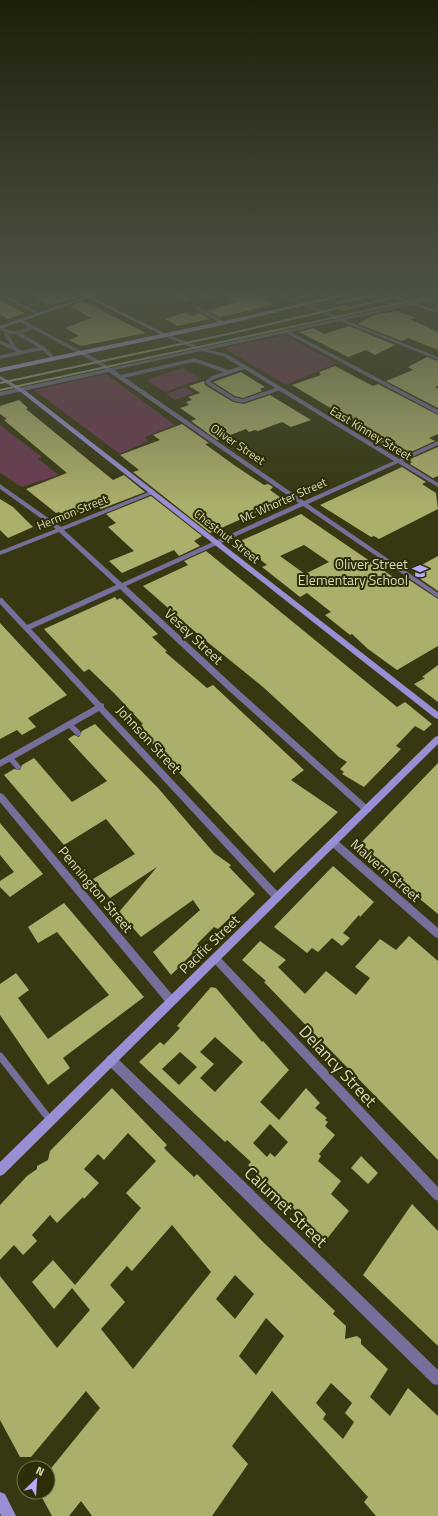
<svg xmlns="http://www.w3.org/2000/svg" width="438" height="1516" viewBox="0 0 438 1516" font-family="'Titillium Web',sans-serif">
  <rect width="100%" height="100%" fill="#373812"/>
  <g fill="#6c3b53">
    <polygon points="284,335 337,363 286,385 224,348"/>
    <polygon points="182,368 201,379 165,392 146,380"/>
    <polygon points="106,374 175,425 145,437 148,441 120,454 34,390"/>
    <polygon points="185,387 194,393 175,400 166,394"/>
    <polygon points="0,425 42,457 38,459 59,475 22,487 0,473"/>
  </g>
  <g fill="#acae6b" fill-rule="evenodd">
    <polygon points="26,293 77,293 78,295 74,296 77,298 50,305"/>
    <polygon points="219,293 255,293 273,305 220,317 208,311 236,302"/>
    <polygon points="0,300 9,305 25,313 8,319 0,314"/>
    <polygon points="83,301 87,303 146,333 81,346 69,340 79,336 65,328 91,318 70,306"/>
    <polygon points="397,311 416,318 410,319 438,332 438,350 408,338 402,341 358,324 374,315"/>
    <polygon points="186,312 192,316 200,313 210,319 177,326 165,319"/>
    <polygon points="349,326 395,345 375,355 366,350 348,357 299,332 314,328 324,334"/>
    <polygon points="427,357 438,361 438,386 435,387 438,389 438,408 386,381 413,370 408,367"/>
    <polygon points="335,366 373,386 378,384 438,415 438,434 429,438 435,441 402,456 359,430 364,428 292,385 321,375 319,372"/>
    <polygon points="241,372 265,387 260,389 262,391 243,398 235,396 213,382"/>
    <polygon points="204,381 205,385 233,402 244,404 270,395 311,420 291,427 282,422 258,431 255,430 249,432 246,429 217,440 191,421 196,419 180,408 189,405 186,402 192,400 188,397 200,393 189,386"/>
    <polygon points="19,400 28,408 26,409 113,480 124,475 145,492 101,509 96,505 72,515 70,512 63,515 59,512 56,513 26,489 67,473 4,420 7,419 0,414 0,406"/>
    <polygon points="182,424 209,443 205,444 234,465 264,485 268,484 273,487 270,490 284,500 210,533 133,472 139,470 120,455 160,440 153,435"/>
    <polygon points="438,447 438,476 433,478 410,464 412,462 408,460"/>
    <polygon points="402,467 426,482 422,484 436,493 438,509 379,539 374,536 371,537 320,505"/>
    <polygon points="151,496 202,536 194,541 200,546 179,556 174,550 122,573 109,561 134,551 108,527 116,523 106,514"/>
    <polygon points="0,499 13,507 33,527 8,538 0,530"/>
    <path d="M301 514 399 581 406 578 438 599V646L397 670 368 649 352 634 350 635 325 615 331 612 312 597 307 593 300 597 262 567 267 565 238 542ZM304 545 313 551 329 562 305 574 280 556Z"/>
    <polygon points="206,551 397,707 405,702 432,724 424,731 415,726 396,746 401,749 364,787 342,774 344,772 340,769 347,762 339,757 263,687 200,636 143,586 188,565 184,561"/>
    <polygon points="438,556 438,591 413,574 420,571 416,568"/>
    <polygon points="115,597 117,600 120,598 158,634 152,637 167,651 165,652 207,688 213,685 304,770 291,780 338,812 274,873 160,752 140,729 143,727 141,725 143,724 114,693 89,669 84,672 44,629"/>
    <polygon points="0,623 67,695 28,718 36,727 22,735 17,730 0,739"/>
    <polygon points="438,665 438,702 414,684 425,678 422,677"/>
    <polygon points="95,724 158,788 214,853 231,865 229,867 255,894 218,929 214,927 197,944 200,946 171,975 153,952 200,910 193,900 141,937 119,912 157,867 110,898 93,879 135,854 106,819 64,845 4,775 14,769 20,770 22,765 34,758 72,802 107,781 68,739 74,735 79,737 82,731"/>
    <polygon points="438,763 438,914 415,895 417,893 394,880 396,878 358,846"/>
    <polygon points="0,823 43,874 10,897 0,887 0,881 14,872 0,855"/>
    <polygon points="333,866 374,902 360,917 359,915 343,933 350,938 342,946 332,938 318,952 312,948 307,953 274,927"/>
    <polygon points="64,903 144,997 63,1058 70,1068 48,1085 0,1015 0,984 16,973 29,990 18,998 48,1039 109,995 57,932 38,943 28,927"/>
    <polygon points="409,936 438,961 438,1160 291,1010 264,982 266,981 242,960 260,941 286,960 278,967 305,994 326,971 356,995 370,978 355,967 380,939 396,950"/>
    <path d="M211 987 216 988 262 1042 263 1041 289 1070 260 1102 279 1120 306 1088 320 1103 315 1108 327 1118 325 1120 328 1122 325 1126 335 1135 319 1154 321 1156 318 1161 341 1181 331 1194 349 1211 326 1240 248 1165 251 1162 227 1140 225 1142 139 1062 160 1042 164 1045 180 1028 177 1026ZM215 1037 243 1062 215 1092 200 1078 214 1064 200 1052ZM180 1052 197 1067 179 1085 162 1069ZM270 1124 288 1142 275 1157 270 1153 267 1157 253 1143Z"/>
    <path d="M112 1088 167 1145 164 1148 174 1158 194 1177 197 1174 262 1241 335 1311 333 1314 346 1326 345 1339 357 1336 361 1339V1344L388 1369 370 1397 390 1416 408 1388 438 1416V1516H376L364 1502 368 1497 272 1391 232 1446 248 1464 212 1516H92L81 1501 69 1516H52L39 1492H48V1472L100 1408 86 1391 31 1457H20L0 1420V1276L57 1348 90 1310 72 1288 54 1309 32 1282 53 1260 75 1285 141 1208 126 1193 156 1161 128 1133 104 1160 98 1154 84 1169 99 1183 84 1199 83 1197 57 1223 50 1215 32 1235 37 1241 23 1255 14 1245 0 1260V1205L27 1176 37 1169V1166L48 1160 50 1151ZM172 1225 211 1272 133 1369 101 1329 125 1302 110 1285 127 1266 132 1271ZM235 1275 254 1294 235 1319 216 1299ZM266 1318 284 1336 256 1375 239 1356ZM331 1383 352 1403 345 1413 354 1422 343 1439 323 1419 326 1414 316 1403Z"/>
    <polygon points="361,1156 378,1173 368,1184 351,1168"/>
    <polygon points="412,1204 438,1231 438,1346 363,1275"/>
  </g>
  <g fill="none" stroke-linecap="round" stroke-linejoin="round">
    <g stroke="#756f9b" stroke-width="3.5">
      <polyline points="173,293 188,300"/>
      <polyline points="197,293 212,299"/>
      <polyline points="321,293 331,298"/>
      <polyline points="283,296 294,293"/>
      <polyline points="303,296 320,293"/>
      <polyline points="197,308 223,323"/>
      <polyline points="0,328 8,332 17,333 43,348 0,357"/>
      <polyline points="8,332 6,334 15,349 22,353"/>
      <polyline points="18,333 33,327"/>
      <polyline points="0,342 15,349"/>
      <polyline points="43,348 54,359"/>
      <polyline points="244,367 212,378 207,382 234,399 243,401 278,389"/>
      <polyline points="120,377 194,360 229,372"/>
    </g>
    <g stroke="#756f9b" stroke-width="5.5">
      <polyline points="69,724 78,733"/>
      <polyline points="10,758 18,767"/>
    </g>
    <polyline stroke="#756f9b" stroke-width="7" points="0,1056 50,1120"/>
    <g fill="#756f9b" fill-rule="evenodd">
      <polygon points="0,293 2,293 41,314 37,315 0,295"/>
      <path d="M273 293H278L341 318 438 297V299L345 320 438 357V360L340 321 291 332 438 410V414L286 333 208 350 227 354 399 459 438 441V445L403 461 438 483V487L398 463 308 504 438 593V598L303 506 126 586 234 686 370 808 371 810 370 812H364L228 690 120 589 31 629 101 703 104 704V707L280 894 282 897 280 900 277 901 274 900 99 711 0 767V760L95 706 0 604V598H2L27 625 116 585 59 532 0 555V551L56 529 0 489V484L61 527 151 491H155V493L64 530 122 583 299 503 109 372 0 396V392L106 369 87 358 18 321 22 320 91 356 111 368 197 349 164 336V334H166L202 348 336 319ZM201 351 223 356 394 461 304 501 114 370Z"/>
      <polygon points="0,793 3,794 175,998 176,1001 175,1004 171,1006 167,1004 0,802"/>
      <polygon points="334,839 337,840 438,928 438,938 435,937 331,846 330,843 331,840"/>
      <polygon points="215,954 218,955 438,1187 438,1201 434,1199 212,961 210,958 212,955"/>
      <polygon points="111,1055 115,1056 438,1370 438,1385 433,1384 107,1064 106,1060 107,1056"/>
    </g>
    <g fill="#998fd4" fill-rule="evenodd">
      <polygon points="78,293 83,293 88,295 96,293 101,293 101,294 92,297 168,335 164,336 88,298 0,329 0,326 84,297"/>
      <polygon points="379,293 384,293 438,311 438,313"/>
      <polygon points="0,376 26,391 438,712 438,719 435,718 22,393 0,379"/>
      <polygon points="438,736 438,744 4,1174 0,1176 0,1162 435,737"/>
      <polygon points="0,1492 5,1494 16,1516 1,1516 0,1513"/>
    </g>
    <polygon fill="#b4aaf2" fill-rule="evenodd" points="349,293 357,293 223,325 0,372 0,368 223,321"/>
    <g stroke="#a9ab87" stroke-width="2">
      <polyline points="337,303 382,293"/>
      <polyline points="341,310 411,293"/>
      <polyline points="0,383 228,334 347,306"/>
      <polyline points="0,390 438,295"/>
    </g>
  </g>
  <linearGradient id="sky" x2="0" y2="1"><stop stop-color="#1e1f0a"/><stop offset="0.58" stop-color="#4d5344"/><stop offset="1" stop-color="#4d5344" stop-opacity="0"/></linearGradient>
  <rect width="438" height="505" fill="url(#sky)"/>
  <defs>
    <symbol id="school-bare" viewBox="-9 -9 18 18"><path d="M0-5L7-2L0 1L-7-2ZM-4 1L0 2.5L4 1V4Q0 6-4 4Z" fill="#b6abf8" stroke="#2d2d07" stroke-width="2.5" paint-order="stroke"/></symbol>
  </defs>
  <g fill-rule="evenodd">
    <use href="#school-bare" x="409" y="560" width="22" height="22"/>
  </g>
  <g text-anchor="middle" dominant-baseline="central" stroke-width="4" stroke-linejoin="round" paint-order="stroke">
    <g font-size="12" fill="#d9dbb8" stroke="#2d2d07">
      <text transform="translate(371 433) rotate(31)">East Kinney Street</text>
      <text transform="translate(238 444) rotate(34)">Oliver Street</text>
      <text transform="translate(283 500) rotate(-24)">Mc Whorter Street</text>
      <text transform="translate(72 512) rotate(-22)">Hermon Street</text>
      <text transform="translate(227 536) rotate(38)">Chestnut Street</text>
    </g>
    <g font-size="14" fill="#d9dbb8" stroke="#2d2d07" text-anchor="end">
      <text x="408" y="563">Oliver Street<tspan x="408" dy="16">Elementary School</tspan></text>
    </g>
    <g font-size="14" fill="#d9dbb8" stroke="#2d2d07">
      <text transform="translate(194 636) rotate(43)">Vesey Street</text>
      <text transform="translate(149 739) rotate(47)">Johnson Street</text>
      <text transform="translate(386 870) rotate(41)">Malvern Street</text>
      <text transform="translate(96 889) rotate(50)">Pennington Street</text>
      <text transform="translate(209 944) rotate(-44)">Pacific Street</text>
    </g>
    <g font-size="17" fill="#d9dbb8" stroke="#2d2d07">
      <text transform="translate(338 1066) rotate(47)">Delancy Street</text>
      <text transform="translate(286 1207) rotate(44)">Calumet Street</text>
    </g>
  </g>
  <g transform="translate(36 1480) rotate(25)"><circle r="19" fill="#2d2d07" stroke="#72734e"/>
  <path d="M0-3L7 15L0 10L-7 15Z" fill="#b6abf8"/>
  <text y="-6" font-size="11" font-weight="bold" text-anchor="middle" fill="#d9dbb8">N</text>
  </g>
</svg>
